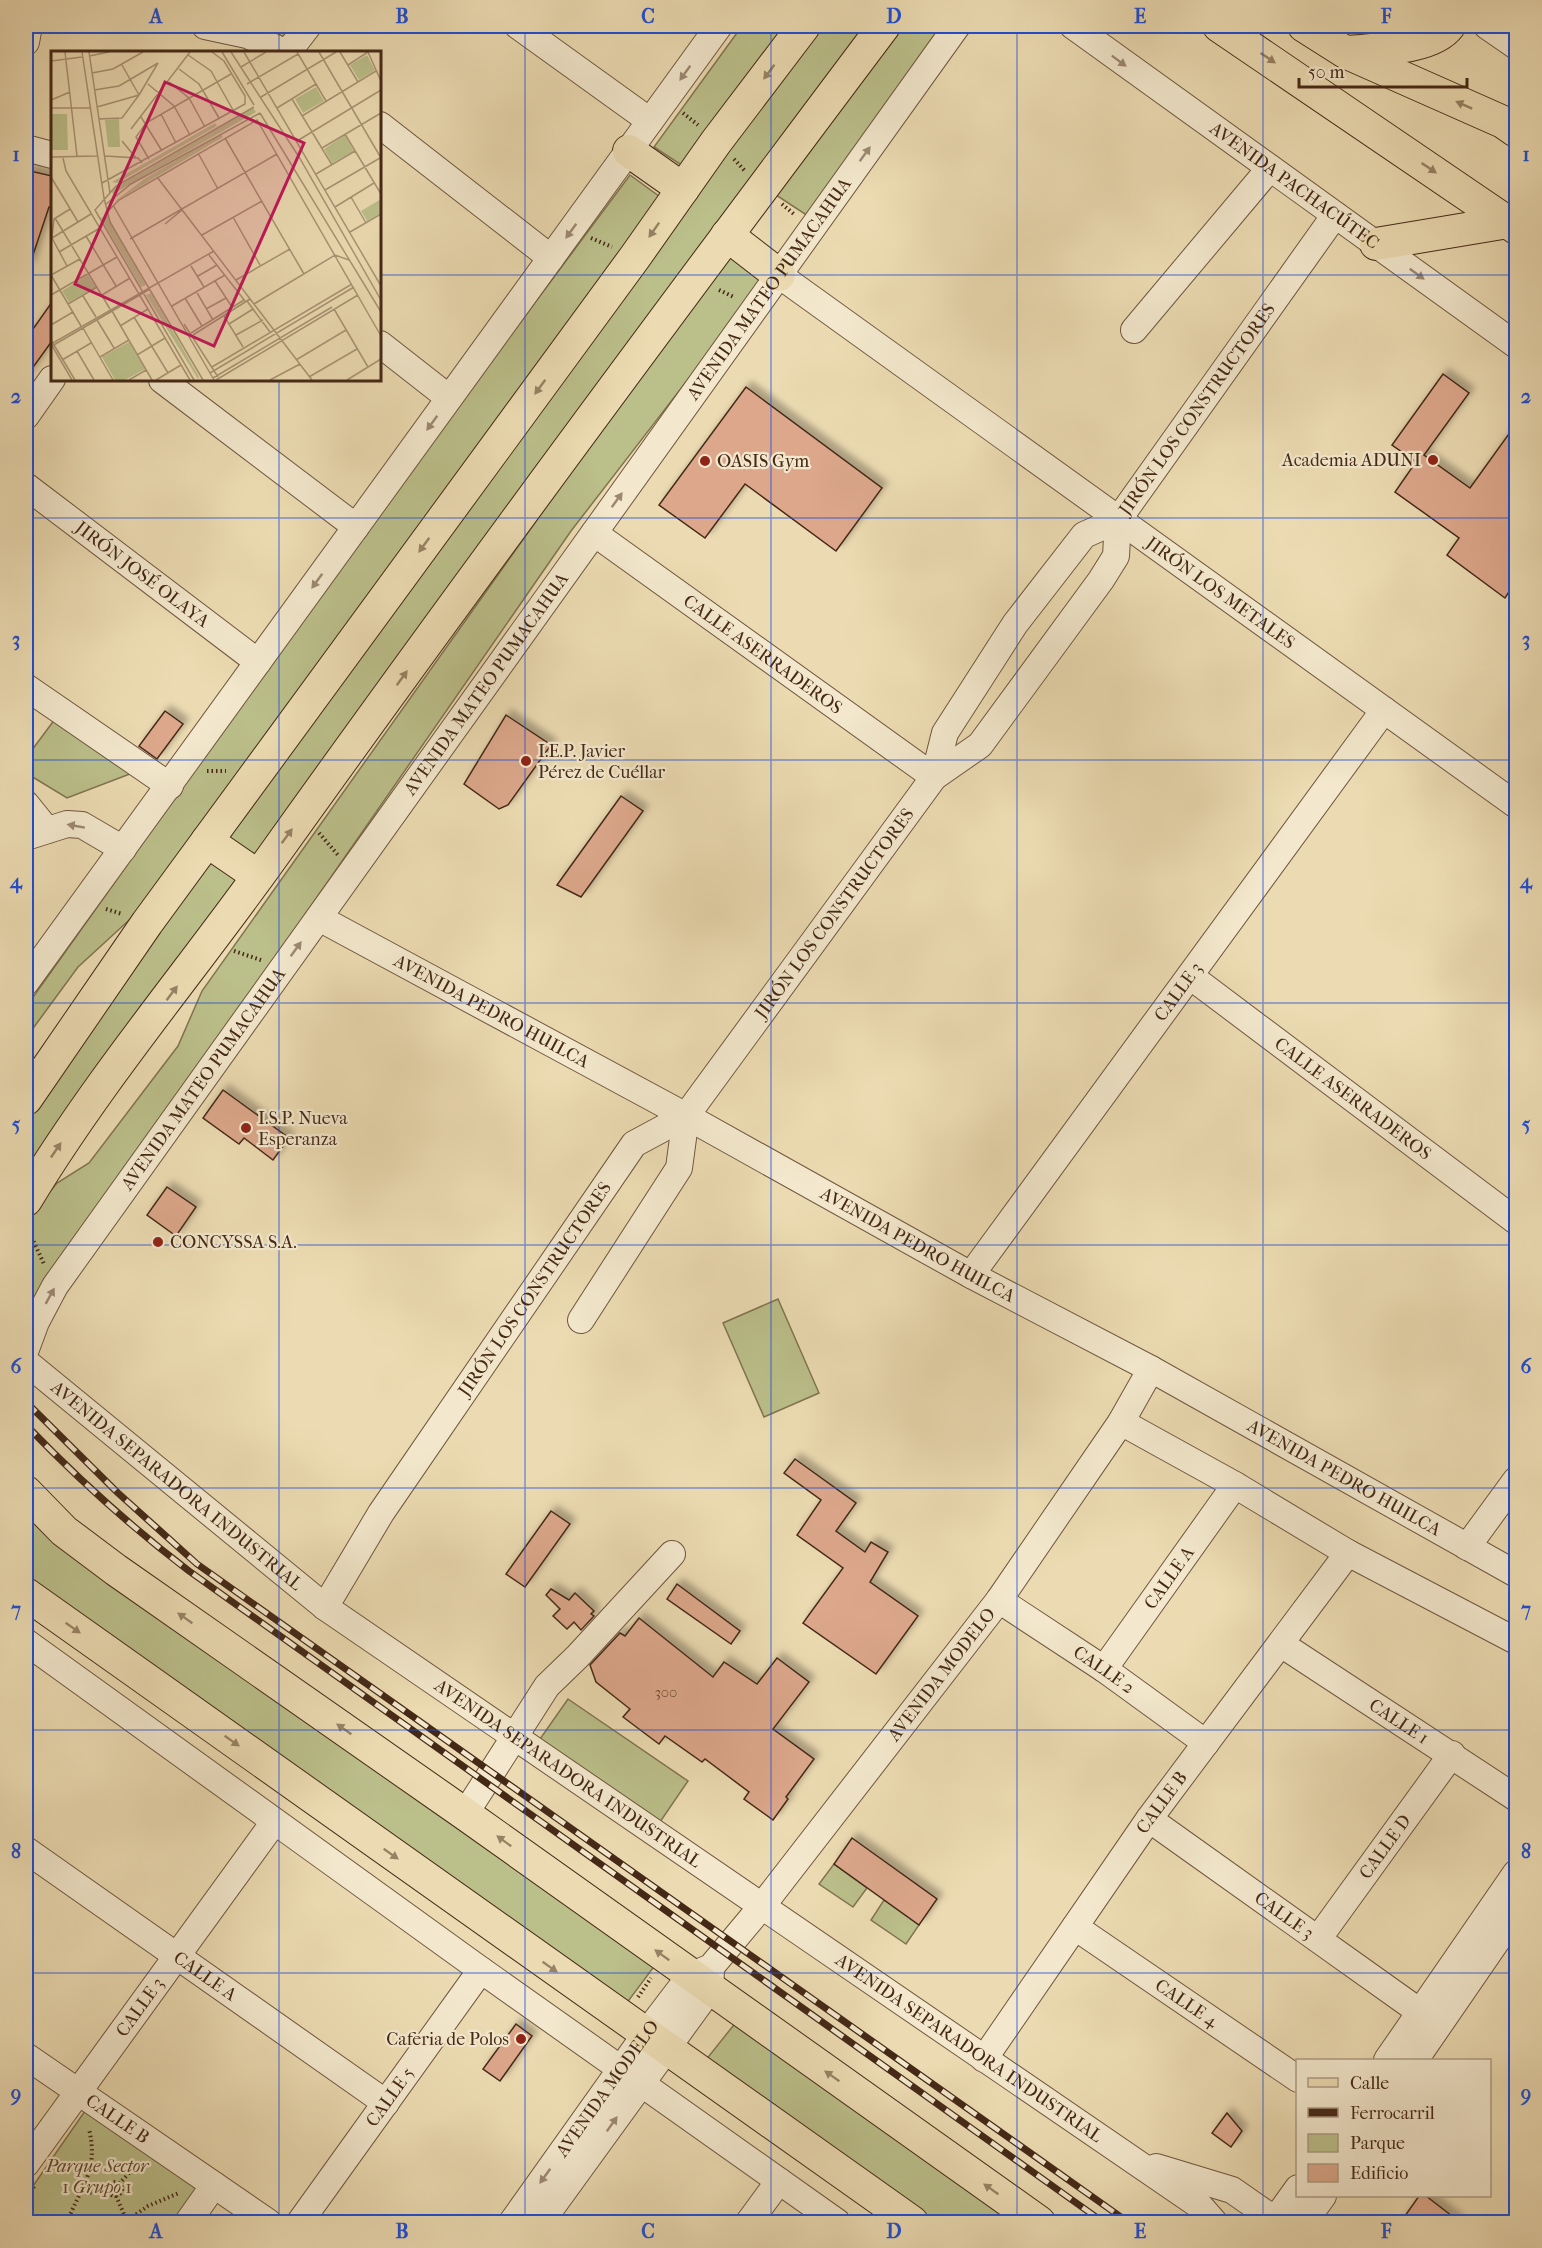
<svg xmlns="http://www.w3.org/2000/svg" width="1542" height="2248" viewBox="0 0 1542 2248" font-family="'IM FELL French Canon',serif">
  <defs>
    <filter id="shadow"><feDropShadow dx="5.5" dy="-5.5" stdDeviation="3" flood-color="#0004"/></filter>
  </defs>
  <rect width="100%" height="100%" fill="#ecdbb2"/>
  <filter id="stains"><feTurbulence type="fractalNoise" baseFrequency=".00333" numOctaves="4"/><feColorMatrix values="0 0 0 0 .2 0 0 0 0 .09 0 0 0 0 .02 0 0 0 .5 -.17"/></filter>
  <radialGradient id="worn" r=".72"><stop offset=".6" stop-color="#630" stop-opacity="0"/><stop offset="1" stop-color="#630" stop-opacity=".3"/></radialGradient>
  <g fill="#bbbf8a" stroke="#807450" stroke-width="1.5">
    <polygon points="262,26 295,26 284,40"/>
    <polygon points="742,26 791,26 689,170 654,147"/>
    <polygon points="818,26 880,26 26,1181 26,1113"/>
    <polygon points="895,26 946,26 811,218 776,195"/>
    <polygon points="630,175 667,202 139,911 78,967 26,1038 26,1007 268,667 458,406"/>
    <polygon points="733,252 767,277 571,531 53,1278 26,1322 26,1220 57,1183 89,1163 178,1046 202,991 650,361"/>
    <polygon points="55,719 135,772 67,798 26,773 26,758"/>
    <polygon points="778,1299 819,1393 764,1417 723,1323"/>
    <polygon points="26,1505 656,1964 623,2008 26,1576"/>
    <polygon points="568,1699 688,1781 660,1822 540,1739"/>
    <polygon points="834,1864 867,1888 853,1907 819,1884"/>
    <polygon points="884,1900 919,1925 906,1944 871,1920"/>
    <polygon points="737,2021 1015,2222 931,2222 705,2061"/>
    <polygon points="85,2111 198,2188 174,2222 26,2222 26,2196"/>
  </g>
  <g fill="#dca78b" stroke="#452917" stroke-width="1.5" filter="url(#shadow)">
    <polygon points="26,170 52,176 52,207 49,207 29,267 26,266"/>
    <polygon points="52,302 52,341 26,377 26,339"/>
    <polygon points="1443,374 1469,393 1424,455 1470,488 1516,424 1516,581 1505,598 1447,555 1459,538 1395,492 1416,462 1392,445"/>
    <polygon points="746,387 882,488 836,551 745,484 705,538 659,505"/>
    <polygon points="165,711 183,724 157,759 139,746"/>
    <polygon points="506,715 551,745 508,805 499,809 464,784"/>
    <polygon points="621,796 643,811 581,897 557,885"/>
    <polygon points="223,1090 289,1138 273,1160 244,1138 239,1144 203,1118"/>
    <polygon points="167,1187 196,1207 176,1236 147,1215"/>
    <polygon points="795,1459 856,1503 836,1531 865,1552 871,1542 888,1552 870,1582 918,1616 876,1674 803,1623 843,1568 797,1535 821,1500 784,1473"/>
    <polygon points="551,1511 570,1524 525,1587 506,1574"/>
    <polygon points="677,1584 740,1631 731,1644 667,1599"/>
    <polygon points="551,1589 569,1600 575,1593 594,1611 591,1614 594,1616 581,1630 574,1622 567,1629 553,1616 560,1609 546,1595"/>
    <polygon points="639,1618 713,1677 724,1662 757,1684 777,1658 809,1682 773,1729 814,1759 786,1797 788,1799 773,1820 744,1799 749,1792 705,1759 702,1762 665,1736 659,1744 623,1717 630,1709 596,1682 590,1665 620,1633 625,1636"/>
    <polygon points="852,1838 937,1899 919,1925 834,1864"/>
    <polygon points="516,2024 532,2036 500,2081 483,2069"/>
    <polygon points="1227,2113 1242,2131 1231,2147 1212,2133"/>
    <polygon points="1419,2196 1426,2196 1461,2223 1400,2223"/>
  </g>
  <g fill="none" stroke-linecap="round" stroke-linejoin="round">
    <defs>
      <g id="minor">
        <polyline points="205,26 247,35 285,52"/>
        <polyline points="518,26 650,121"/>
        <path id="s1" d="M1073 26 1516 345"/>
        <polyline points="1487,26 1516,46"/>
        <polyline points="26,42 29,26"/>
        <polyline points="288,52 308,26"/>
        <polyline points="380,125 551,258"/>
        <polyline points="26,148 52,155"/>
        <path id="s2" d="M779 275 1516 805"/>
        <polyline points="1134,330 1270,168"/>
        <polyline points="380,344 449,398"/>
        <polyline points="162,380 356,527"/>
        <polyline points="26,416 52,379"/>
        <path id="s3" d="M26 486 258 662"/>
        <path id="s4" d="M594 533 934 777 945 733 1015 624 1084 535 1118 520"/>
        <polyline points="26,687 170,786"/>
        <polyline points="26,804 47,830"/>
        <polyline points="26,837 67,824 82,825 123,849"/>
        <path id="s5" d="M319 918 686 1116 971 1275 1151 1369 1516 1574"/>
        <path id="s6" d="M1190 976 1516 1221"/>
        <polyline points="26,982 719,26"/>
        <path id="s7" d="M971 1275 1384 710"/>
        <polyline points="581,1320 679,1168 686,1116"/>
        <path id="s8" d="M26 1349 36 1322 55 1286 957 26"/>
        <path id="s9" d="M26 1362 325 1607 1200 2206 1214 2222"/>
        <polyline points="1121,1422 1235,1485 1348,1553 1516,1641"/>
        <polyline points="1467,1547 1516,1480"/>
        <path id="s10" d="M999 1600 1104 1669 1206 1743"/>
        <path id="s11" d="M325 1607 381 1513 634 1144 686 1116 934 777 980 745 1101 580 1116 556 1118 520 1335 215"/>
        <polyline points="26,1642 481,1970 837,2222"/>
        <path id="s12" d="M1281 1644 1516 1798"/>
        <path id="s13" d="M1104 1669 1235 1485"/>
        <polyline points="465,1814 547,1686 578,1656 672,1554"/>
        <path id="s14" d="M1149 1819 1420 2012"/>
        <path id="s15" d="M26 1850 386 2103"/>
        <path id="s16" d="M1075 1927 1298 2079"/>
        <path id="s17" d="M1318 1939 1452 1754"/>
        <path id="s18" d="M26 2056 268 2222"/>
        <path id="s19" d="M984 2059 1149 1819 1348 1553"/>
        <polyline points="1387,2060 1516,1873"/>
        <polyline points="1415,2060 1516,1913"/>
        <path id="s20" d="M26 2164 274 1822"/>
        <polyline points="1156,2167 1232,2190 1278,2222"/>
        <polyline points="1275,2220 1298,2188"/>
        <polyline points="188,2222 214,2185"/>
        <path id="s21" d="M300 2222 481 1970"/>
        <path id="s22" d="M512 2222 645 2035 690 1976 711 1967 762 1906 999 1600 1121 1422 1151 1369"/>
        <polyline points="541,2222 710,1989 711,1970"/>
        <polyline points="749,2222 779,2181"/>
        <polyline points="1304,2222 1323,2196"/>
      </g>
      <g id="major">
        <polyline points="1219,26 1516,228"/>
        <polyline points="1304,26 1345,52 1503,122 1516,131"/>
        <path d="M1348 52C1376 49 1432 49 1449 26"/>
        <polyline points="629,151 683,189"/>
        <polyline points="727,235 779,275"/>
        <polyline points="1376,244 1508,222"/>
        <polyline points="207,841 258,876"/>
        <polyline points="26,1099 147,923 635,257 716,142 804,26"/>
        <path d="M26 1200C99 1079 191 971 273 856 473 576 678 300 884 26"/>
        <polyline points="26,1492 64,1531 116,1570 465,1814 1039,2222"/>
        <polyline points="26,1594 912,2222"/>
      </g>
    </defs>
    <use href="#minor" stroke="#6f563e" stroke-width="28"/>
    <use href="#major" stroke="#452917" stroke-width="34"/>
    <g stroke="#452917" stroke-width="4" stroke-dasharray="1.5 3" stroke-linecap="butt">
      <polyline points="683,113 698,125"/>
      <polyline points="734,159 745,171"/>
      <polyline points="782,204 795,215"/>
      <polyline points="591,238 612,247"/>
      <polyline points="719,290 734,297"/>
      <polyline points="207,771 226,771"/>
      <polyline points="319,833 338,855"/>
      <polyline points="106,909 122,914"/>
      <polyline points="234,951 261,960"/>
      <polyline points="26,1225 44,1264"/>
      <polyline points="638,1997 651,1978"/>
      <circle cx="115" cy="2189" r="7"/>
      <polyline points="119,2184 139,2162"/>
      <polyline points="81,2193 100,2192 109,2186"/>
      <polyline points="116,2196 127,2221"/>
      <polyline points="26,2199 35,2185"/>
      <path d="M67 2222C81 2187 99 2170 89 2129"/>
      <polyline points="125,2222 148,2206 179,2193"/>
    </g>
    <use href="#minor" stroke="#f3e8cd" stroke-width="26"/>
    <use href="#major" stroke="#ecdbb2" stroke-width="32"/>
    <defs>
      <g id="rail">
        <polyline points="26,1402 118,1493 197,1564 1128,2222"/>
        <path d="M26 1425C77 1478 130 1526 189 1571L1103 2222"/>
      </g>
    </defs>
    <use href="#rail" stroke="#452917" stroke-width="7"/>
    <use href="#rail" stroke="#f3e8cd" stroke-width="4.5" stroke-dasharray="14" stroke-linecap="butt"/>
  </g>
  <defs><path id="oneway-solid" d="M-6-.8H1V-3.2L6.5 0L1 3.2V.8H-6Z" transform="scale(1.5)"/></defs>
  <g fill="#988264">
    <use href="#oneway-solid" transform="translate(1268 58) rotate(34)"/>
    <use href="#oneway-solid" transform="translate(769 72) rotate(127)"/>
    <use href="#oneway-solid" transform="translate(1464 105) rotate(-156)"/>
    <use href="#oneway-solid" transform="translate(1429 168) rotate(34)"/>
    <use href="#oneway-solid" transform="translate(654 230) rotate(125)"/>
    <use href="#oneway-solid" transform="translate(540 387) rotate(126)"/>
    <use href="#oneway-solid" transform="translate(424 545) rotate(126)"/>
    <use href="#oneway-solid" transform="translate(402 678) rotate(-54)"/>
    <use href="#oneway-solid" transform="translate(287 836) rotate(-54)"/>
    <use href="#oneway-solid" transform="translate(172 993) rotate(-53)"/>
    <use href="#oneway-solid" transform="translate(56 1150) rotate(-56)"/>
    <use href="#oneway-solid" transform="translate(185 1618) rotate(-145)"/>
    <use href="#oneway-solid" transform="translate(73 1628) rotate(35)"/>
    <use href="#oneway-solid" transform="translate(344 1729) rotate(-145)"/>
    <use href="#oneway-solid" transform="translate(232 1741) rotate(35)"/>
    <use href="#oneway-solid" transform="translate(504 1841) rotate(-144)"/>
    <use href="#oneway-solid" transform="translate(391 1854) rotate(35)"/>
    <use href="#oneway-solid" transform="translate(662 1955) rotate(-144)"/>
    <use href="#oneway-solid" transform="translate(550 1967) rotate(35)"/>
    <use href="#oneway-solid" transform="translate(832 2076) rotate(-145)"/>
    <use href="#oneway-solid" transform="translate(991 2189) rotate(-145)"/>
  </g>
  <g fill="#9c8872">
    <use href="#oneway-solid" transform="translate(1119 61) rotate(37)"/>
    <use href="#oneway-solid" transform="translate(685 73) rotate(126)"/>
    <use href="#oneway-solid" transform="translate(865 154) rotate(-54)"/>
    <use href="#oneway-solid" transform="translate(571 231) rotate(126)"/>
    <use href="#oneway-solid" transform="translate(1417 274) rotate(36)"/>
    <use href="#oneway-solid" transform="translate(432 423) rotate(126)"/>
    <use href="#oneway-solid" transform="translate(617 500) rotate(-54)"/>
    <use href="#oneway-solid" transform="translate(317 581) rotate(126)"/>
    <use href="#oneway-solid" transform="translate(76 826) rotate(-170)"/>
    <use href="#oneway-solid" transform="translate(296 949) rotate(-54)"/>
    <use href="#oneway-solid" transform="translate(50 1296) rotate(-61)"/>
    <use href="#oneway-solid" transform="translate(612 2124) rotate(-55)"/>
    <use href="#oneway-solid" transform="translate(545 2176) rotate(126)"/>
  </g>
  <path fill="none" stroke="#1d4ed8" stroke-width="1.5" stroke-opacity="0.55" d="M279 26V52M525 26V2222M771 26V2222M1017 26V2222M1263 26V2222M26 275H52M380 275H1516M279 380V2222M26 518H1516M26 760H1516M26 1003H1516M26 1245H1516M26 1488H1516M26 1730H1516M26 1973H1516"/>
  <g fill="#8f2418" stroke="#f3e8cd" stroke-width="2">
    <circle cx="1433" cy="460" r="6"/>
    <circle cx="705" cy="461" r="6"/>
    <circle cx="526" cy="761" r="6"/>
    <circle cx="246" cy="1128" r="6"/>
    <circle cx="158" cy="1242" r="6"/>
    <circle cx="521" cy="2039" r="6"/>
  </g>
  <g text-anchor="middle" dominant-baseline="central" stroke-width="4.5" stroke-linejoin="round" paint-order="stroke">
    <g font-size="15" fill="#6b4834">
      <text x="666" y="1692">300</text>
    </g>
    <g font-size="18" fill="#452917" stroke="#f3e8cd">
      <text stroke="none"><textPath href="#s1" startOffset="273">AVENIDA PACHACÚTEC</textPath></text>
      <text stroke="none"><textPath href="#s8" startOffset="1296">AVENIDA MATEO PUMACAHUA</textPath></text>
      <text stroke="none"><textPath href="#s11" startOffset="1497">JIRÓN LOS CONSTRUCTORES</textPath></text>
      <text stroke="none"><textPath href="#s3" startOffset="146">JIRÓN JOSÉ OLAYA</textPath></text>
      <text stroke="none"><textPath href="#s2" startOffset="544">JIRÓN LOS METALES</textPath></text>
      <text stroke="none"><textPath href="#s4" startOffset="208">CALLE ASERRADEROS</textPath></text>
      <text stroke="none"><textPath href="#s8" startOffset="810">AVENIDA MATEO PUMACAHUA</textPath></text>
      <text stroke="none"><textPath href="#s11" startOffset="867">JIRÓN LOS CONSTRUCTORES</textPath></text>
      <text stroke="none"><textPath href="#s7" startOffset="351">CALLE 3</textPath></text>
      <text stroke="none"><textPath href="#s5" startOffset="196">AVENIDA PEDRO HUILCA</textPath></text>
      <text stroke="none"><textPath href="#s8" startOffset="324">AVENIDA MATEO PUMACAHUA</textPath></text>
      <text stroke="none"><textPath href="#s6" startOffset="204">CALLE ASERRADEROS</textPath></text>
      <text stroke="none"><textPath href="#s5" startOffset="682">AVENIDA PEDRO HUILCA</textPath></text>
      <text stroke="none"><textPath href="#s11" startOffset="381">JIRÓN LOS CONSTRUCTORES</textPath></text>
      <text stroke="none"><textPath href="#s5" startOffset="1168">AVENIDA PEDRO HUILCA</textPath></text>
      <text stroke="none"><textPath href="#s9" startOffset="195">AVENIDA SEPARADORA INDUSTRIAL</textPath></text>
      <text stroke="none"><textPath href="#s13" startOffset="112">CALLE A</textPath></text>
      <text stroke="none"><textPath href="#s10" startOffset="126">CALLE 2</textPath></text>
      <text stroke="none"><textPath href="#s22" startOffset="699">AVENIDA MODELO</textPath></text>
      <text stroke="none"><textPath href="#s12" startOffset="141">CALLE 1</textPath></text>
      <text stroke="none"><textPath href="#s9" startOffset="681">AVENIDA SEPARADORA INDUSTRIAL</textPath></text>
      <text stroke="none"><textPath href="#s19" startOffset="312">CALLE B</textPath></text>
      <text stroke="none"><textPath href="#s17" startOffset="114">CALLE D</textPath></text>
      <text stroke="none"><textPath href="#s14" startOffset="166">CALLE 3</textPath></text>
      <text stroke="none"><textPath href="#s15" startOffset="219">CALLE A</textPath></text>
      <text stroke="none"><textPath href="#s16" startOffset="135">CALLE 4</textPath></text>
      <text stroke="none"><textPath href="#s20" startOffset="194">CALLE 3</textPath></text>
      <text stroke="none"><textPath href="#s9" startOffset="1167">AVENIDA SEPARADORA INDUSTRIAL</textPath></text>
      <text stroke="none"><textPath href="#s22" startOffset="164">AVENIDA MODELO</textPath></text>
      <text stroke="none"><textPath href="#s21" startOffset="154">CALLE 5</textPath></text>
      <text stroke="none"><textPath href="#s18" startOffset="111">CALLE B</textPath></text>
    </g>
    <g font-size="18" fill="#452917" stroke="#f3e8cd" text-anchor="start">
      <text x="1421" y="460" text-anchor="end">Academia ADUNI</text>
      <text x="717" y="461">OASIS Gym</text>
      <text x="538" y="751">I.E.P. Javier<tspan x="538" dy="21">Pérez de Cuéllar</tspan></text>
      <text x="258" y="1118">I.S.P. Nueva<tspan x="258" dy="21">Esperanza</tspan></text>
      <text x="170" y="1242">CONCYSSA S.A.</text>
      <text x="509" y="2039" text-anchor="end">Caferia de Polos</text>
    </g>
    <g font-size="18" font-style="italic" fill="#5d472e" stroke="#f3e8cd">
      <text x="97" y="2166">Parque Sector<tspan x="97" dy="21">1 Grupo 1</tspan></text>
    </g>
  </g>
  <g transform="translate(51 51)">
    <rect width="330" height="330" fill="#ecdbb2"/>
    <path d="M316 4 324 19 308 29 299 14ZM265 36 273 50 252 62 244 48ZM202 57 205 61 62 143 60 139ZM0 63H16L17 99H0ZM68 68 69 96H57L54 69ZM164 72 166 75 66 132 61 131ZM170 83 172 86 63 151 93 128ZM294 84 303 100 281 112 273 98ZM330 148V162L316 170 310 160ZM56 164 95 234 90 236 50 167ZM37 224 45 236 18 251 11 240ZM100 242 148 326 147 328 95 244ZM78 291 94 318 74 329H64L51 306Z" fill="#bbbf8a"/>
    <path fill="none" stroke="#a99474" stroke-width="1.5" d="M14 1 26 105M31 1 53 147M38 1 59 142M171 1 203 54M180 1 248 106 330 249M193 1 330 235M246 1 275 50M268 1 330 107M289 1 307 31M317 1 330 30M137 4 160 20 182 59M38 5 58 1M0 10 31 6M71 14 88 44M297 14 317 1M190 16 215 1M128 18 148 33 168 67M41 22 62 18 92 1M118 31 138 47 154 76M97 33 123 55 139 84M196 33 247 3M43 39 68 35 107 12M210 46 285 1M241 48 281 114M0 49 19 41M46 56 88 44 107 12M0 57H40M226 57 265 33M209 62 330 261M110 63 125 92M251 65 325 20M90 66 111 100M48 68 71 67 88 44M80 78 139 1M294 83 330 143M174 87 253 223M71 90 85 107M246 90 330 39M271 97 330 62M147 102 167 138M54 105 87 107 91 112M0 106 46 105M12 107 15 120 139 329M98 108 85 86 95 72 180 23M265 123 304 100M0 126 27 171M106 126 261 329M51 132 194 53V45L173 10 161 1M274 139 329 107M300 146 315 172M53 147 59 171 152 329M54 154 80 133 209 62M62 154 163 329M284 156 323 132M57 160 68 149 206 69 330 285M182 166 209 214M4 167 59 258M114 173 131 159M299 181 330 163M151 184 211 150M35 185 65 235M1 186 3 168 19 158M1 187 40 163M1 187 16 215M79 188 226 103M8 201 49 177M158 204 194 250M29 208 0 224 30 275M140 215 153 236M147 225 166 214M185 229 239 198M164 230 181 256M145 240 162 269M0 244 66 206M51 244 79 227M32 245 45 266M134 247 151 275M196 250 219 281M17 253 46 236M203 253 284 204 298 209M121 255 174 224M155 258 175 247M283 258 317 316M61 260 101 329M173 265 192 296M83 266 117 322M46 269 63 297M133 273 167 326M178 273 202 258M0 274 22 261M69 275 97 258M32 277 62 329M140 282 193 249M142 284 199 248M185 284 212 269M0 289 24 329M1 295 99 238M26 300 43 329M86 304 114 287M49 306 78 289M11 309 40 292M245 309 295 279M161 316 301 233M159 322 303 236M258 326 306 298M162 327 281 256M21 329 0 293 163 200M78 329 95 319M105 329 130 314M143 329 44 159 65 135 203 56M165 329 307 244M219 329 249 313M296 329 330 308"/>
    <path fill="#c2185b" fill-opacity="0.15" stroke="#c2185b" stroke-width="3" d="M114 31 253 92 163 295 24 233Z"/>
    <rect width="330" height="330" fill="none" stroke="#452917" stroke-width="3"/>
  </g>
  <rect width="1542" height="2248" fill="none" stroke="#ecdbb2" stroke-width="66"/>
  <rect x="1296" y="2059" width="195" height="138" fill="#f3e8cd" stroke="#ad9c84" stroke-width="1.5"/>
  <rect x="1308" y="2078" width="30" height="9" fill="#ecdbb2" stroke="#ad9c84" stroke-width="1.5"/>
  <text x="1350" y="2089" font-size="18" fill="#452917">Calle</text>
  <rect x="1308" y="2108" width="30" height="9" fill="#452917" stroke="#ad9c84" stroke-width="1.5"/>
  <text x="1350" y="2119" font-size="18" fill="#452917">Ferrocarril</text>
  <rect x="1308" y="2134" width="30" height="18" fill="#bbbf8a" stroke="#ad9c84" stroke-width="1.5"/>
  <text x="1350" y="2149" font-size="18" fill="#452917">Parque</text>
  <rect x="1308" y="2164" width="30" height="18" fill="#dca78b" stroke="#ad9c84" stroke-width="1.5"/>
  <text x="1350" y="2179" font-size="18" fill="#452917">Edificio</text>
  <path d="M1299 78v9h168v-9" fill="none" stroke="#452917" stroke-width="3"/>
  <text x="1308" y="78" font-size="18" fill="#452917" stroke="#f3e8cd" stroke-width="4.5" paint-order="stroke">50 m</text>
  <rect x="33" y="33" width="1476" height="2182" fill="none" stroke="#1d4ed8" stroke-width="2"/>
  <g font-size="20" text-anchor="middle" font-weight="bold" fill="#1d4ed8">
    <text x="156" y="23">A</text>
    <text x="402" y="23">B</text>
    <text x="648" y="23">C</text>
    <text x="894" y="23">D</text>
    <text x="1140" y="23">E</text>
    <text x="1386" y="23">F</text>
    <text x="16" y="161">1</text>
    <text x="1526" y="161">1</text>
    <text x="16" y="403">2</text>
    <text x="1526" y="403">2</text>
    <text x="16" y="646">3</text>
    <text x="1526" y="646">3</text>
    <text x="16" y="888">4</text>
    <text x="1526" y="888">4</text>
    <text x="16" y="1131">5</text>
    <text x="1526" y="1131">5</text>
    <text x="16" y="1373">6</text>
    <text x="1526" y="1373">6</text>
    <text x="16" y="1616">7</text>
    <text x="1526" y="1616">7</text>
    <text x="16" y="1858">8</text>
    <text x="1526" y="1858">8</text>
    <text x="16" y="2101">9</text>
    <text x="1526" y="2101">9</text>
    <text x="156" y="2238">A</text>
    <text x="402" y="2238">B</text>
    <text x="648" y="2238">C</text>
    <text x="894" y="2238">D</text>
    <text x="1140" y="2238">E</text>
    <text x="1386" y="2238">F</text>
  </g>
  <rect width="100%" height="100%" filter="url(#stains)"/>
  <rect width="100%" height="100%" fill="url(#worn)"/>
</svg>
